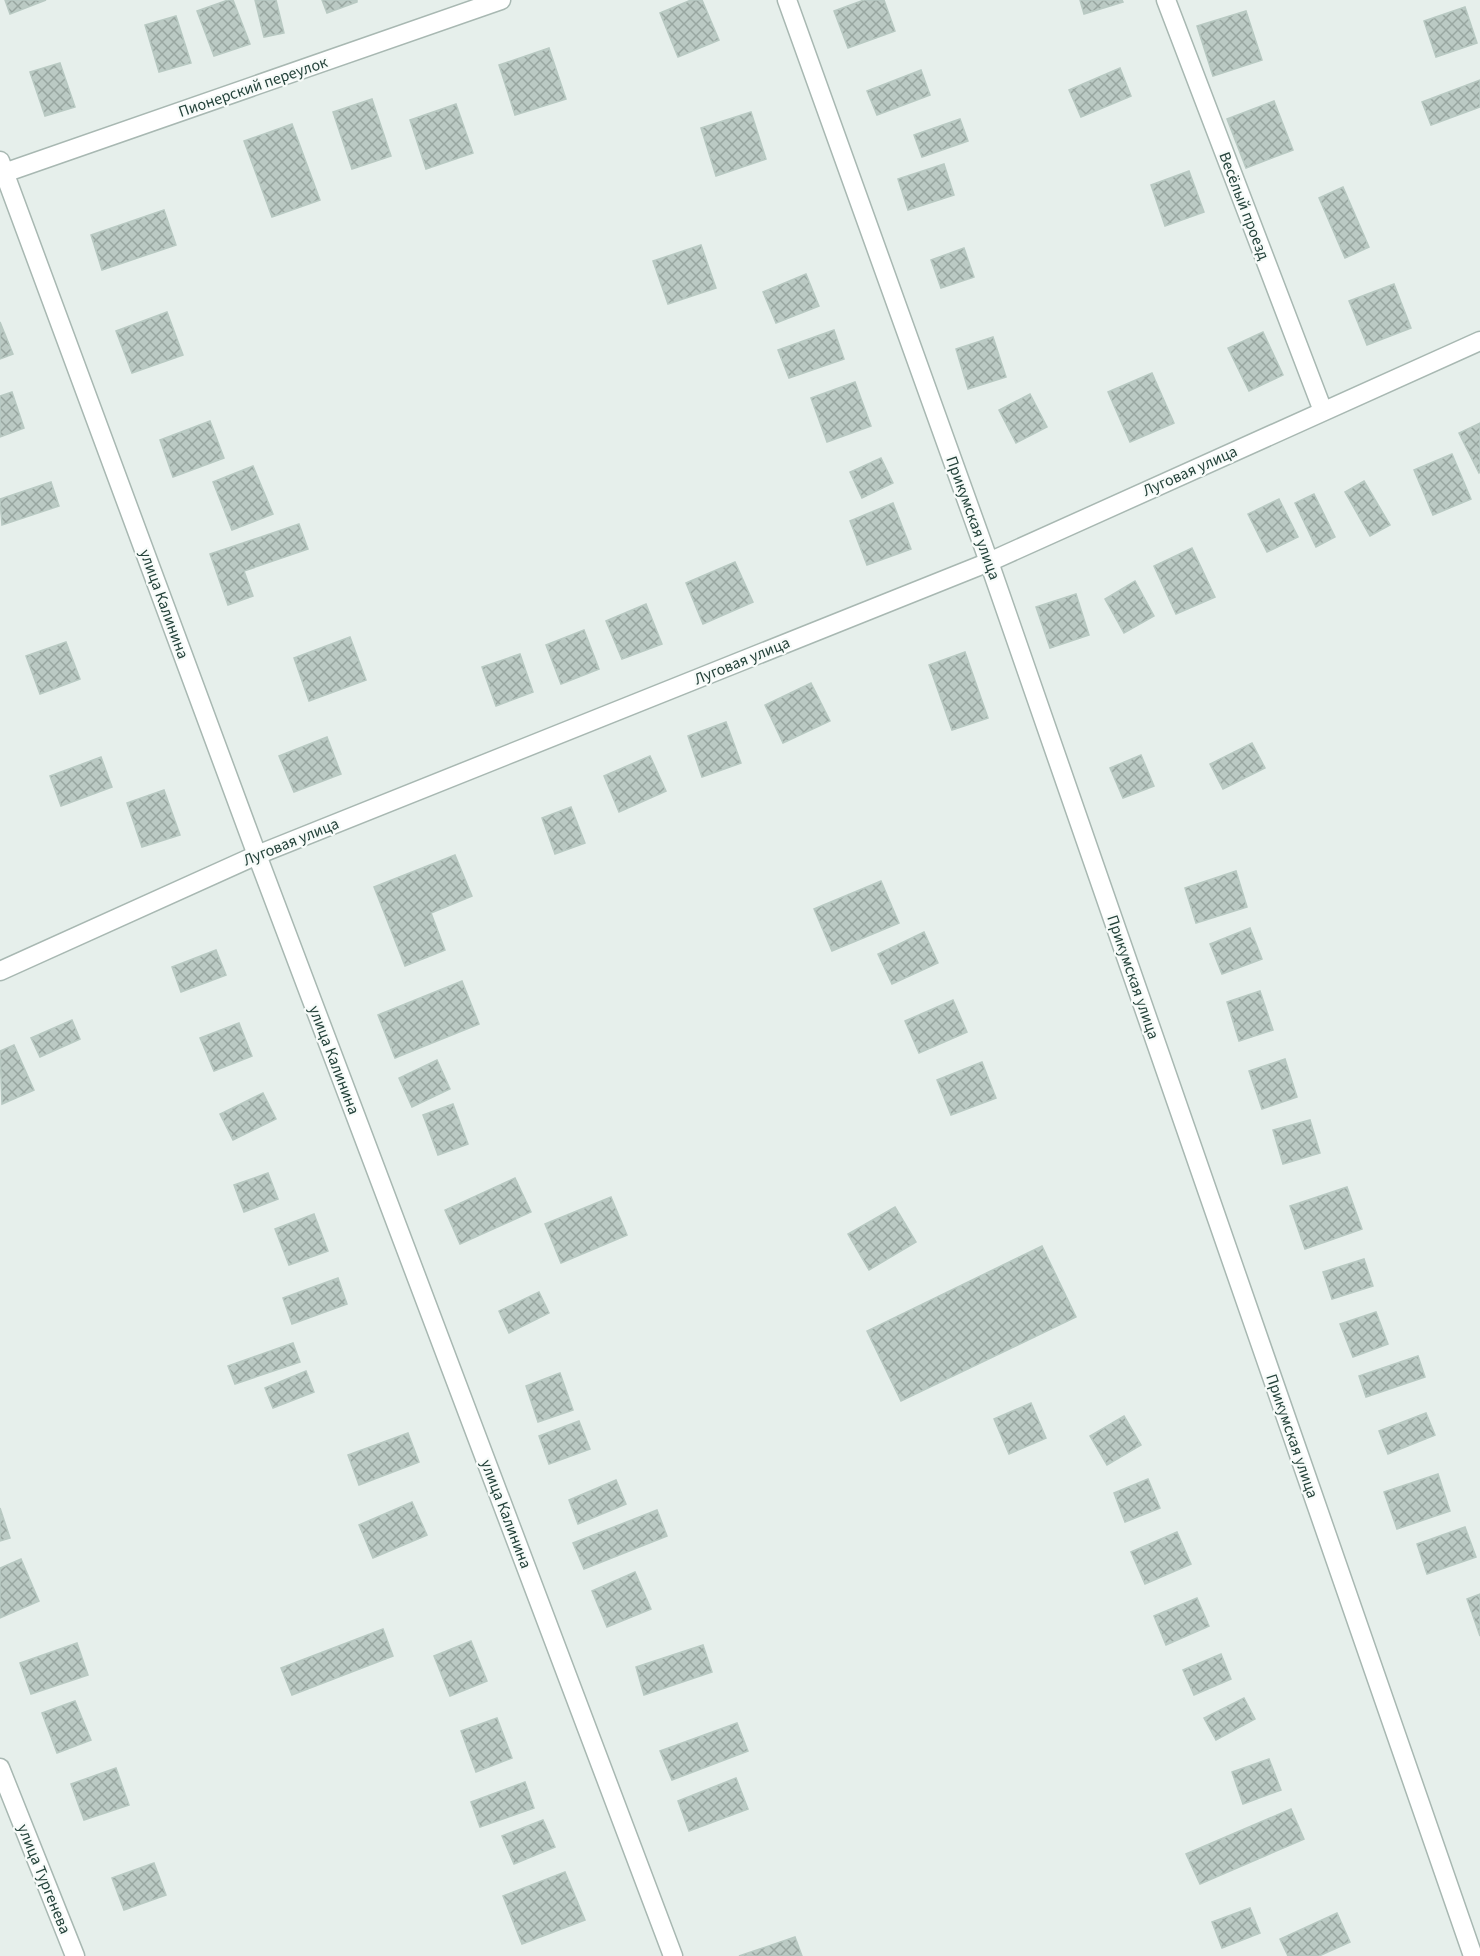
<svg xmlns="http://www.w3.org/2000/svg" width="1480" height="1956" viewBox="0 0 1480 1956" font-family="'Source Sans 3',sans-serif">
  <defs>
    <pattern id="building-cross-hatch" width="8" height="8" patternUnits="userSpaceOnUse" patternTransform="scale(1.5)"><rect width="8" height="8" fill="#bbcac4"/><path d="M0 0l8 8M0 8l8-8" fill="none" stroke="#98a6a0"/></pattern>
  </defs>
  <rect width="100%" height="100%" fill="#e6efeb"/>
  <g fill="url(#building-cross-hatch)" stroke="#b8c9c2" stroke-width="1.5">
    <polygon points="5,0 46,0 10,14"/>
    <polygon points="228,0 233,0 250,44 214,56 197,11"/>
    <polygon points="255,0 276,0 284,33 264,37"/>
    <polygon points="322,0 357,0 357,2 327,13"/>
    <polygon points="691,0 702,0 719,40 678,57 660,13"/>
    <polygon points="864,0 884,0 895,31 848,48 834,11"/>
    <polygon points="1080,0 1122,0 1123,2 1084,14"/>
    <polygon points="1465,7 1477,43 1436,57 1424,21"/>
    <polygon points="1246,11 1262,60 1213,76 1197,26"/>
    <polygon points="176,16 191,63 159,72 145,25"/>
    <polygon points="549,48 566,99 515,115 499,65"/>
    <polygon points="60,63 75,107 45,116 30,72"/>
    <polygon points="1120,68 1131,96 1081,117 1069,90"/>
    <polygon points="921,70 930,95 877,115 867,91"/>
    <polygon points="1480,80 1480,107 1431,125 1422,102"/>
    <polygon points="372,99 391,156 352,169 333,112"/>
    <polygon points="1274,101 1293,150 1246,168 1227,119"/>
    <polygon points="456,104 473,153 426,169 410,120"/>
    <polygon points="751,112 766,159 716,176 701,128"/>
    <polygon points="960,119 968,141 922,157 914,135"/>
    <polygon points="292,124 320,200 272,217 244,141"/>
    <polygon points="944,164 954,195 908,210 898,179"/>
    <polygon points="1189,171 1204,212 1165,226 1151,185"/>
    <polygon points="1343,187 1369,247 1345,258 1319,198"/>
    <polygon points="164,210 176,245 102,270 91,235"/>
    <polygon points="701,245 716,288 668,304 653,261"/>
    <polygon points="964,248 974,277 941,288 931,260"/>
    <polygon points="806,274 819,306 776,323 763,292"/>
    <polygon points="1394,284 1411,328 1367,345 1349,301"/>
    <polygon points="167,312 183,355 132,373 116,331"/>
    <polygon points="0,322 13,354 0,359"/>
    <polygon points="834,330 844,359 789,378 778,350"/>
    <polygon points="1263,332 1283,375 1249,391 1228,348"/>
    <polygon points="993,337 1006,377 968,389 956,349"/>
    <polygon points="1152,373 1174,423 1130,442 1108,392"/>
    <polygon points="855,382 871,426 827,442 811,398"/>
    <polygon points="12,392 24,428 0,437 0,396"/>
    <polygon points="1030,394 1047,427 1016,443 999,410"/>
    <polygon points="210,421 224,458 173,477 160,440"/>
    <polygon points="1480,423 1480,472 1479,473 1459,433"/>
    <polygon points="1452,454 1471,499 1433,515 1414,470"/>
    <polygon points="881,458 893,483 862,498 850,472"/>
    <polygon points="253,466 273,514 232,530 213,482"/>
    <polygon points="1364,481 1390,525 1370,536 1345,492"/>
    <polygon points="51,482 59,506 2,525 0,499"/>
    <polygon points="1314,494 1335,537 1316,547 1295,503"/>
    <polygon points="1279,499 1298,537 1267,552 1248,514"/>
    <polygon points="893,503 911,549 867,565 850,521"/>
    <polygon points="299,524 308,549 244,571 253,596 228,605 210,554"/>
    <polygon points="1192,548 1215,597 1176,614 1154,566"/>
    <polygon points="735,562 753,602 703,624 686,583"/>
    <polygon points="1135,581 1154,616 1124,633 1105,599"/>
    <polygon points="1076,594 1089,635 1050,648 1036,607"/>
    <polygon points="646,604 662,644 622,659 606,621"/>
    <polygon points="584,630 599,669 561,684 546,645"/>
    <polygon points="350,637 366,680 309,701 294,658"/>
    <polygon points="66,642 80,679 40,694 26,656"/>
    <polygon points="965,652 988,718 952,730 929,665"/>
    <polygon points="520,654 533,692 496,706 482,667"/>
    <polygon points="811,683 830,721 783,743 765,705"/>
    <polygon points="726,722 741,763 702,777 688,736"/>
    <polygon points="327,737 341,774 294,792 279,756"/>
    <polygon points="1252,743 1265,768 1223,789 1210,764"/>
    <polygon points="1141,755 1154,786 1123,798 1110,768"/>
    <polygon points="650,756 666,791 619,812 604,776"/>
    <polygon points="101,757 112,787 61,806 50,776"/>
    <polygon points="164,790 180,835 142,847 127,803"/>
    <polygon points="571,807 585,843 555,854 542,818"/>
    <polygon points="455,855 472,896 431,913 445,950 405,966 374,887"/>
    <polygon points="1236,871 1247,907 1196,923 1185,888"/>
    <polygon points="881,881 899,923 832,951 814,909"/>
    <polygon points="1250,928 1262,959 1222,974 1210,944"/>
    <polygon points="924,932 938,963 892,984 878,954"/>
    <polygon points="216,950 226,975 181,992 172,967"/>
    <polygon points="462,981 479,1024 395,1058 378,1015"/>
    <polygon points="1260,991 1273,1030 1239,1041 1227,1002"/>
    <polygon points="953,1000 967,1032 919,1053 905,1021"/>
    <polygon points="72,1020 80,1039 40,1057 31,1038"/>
    <polygon points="239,1023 252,1056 214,1071 200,1038"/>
    <polygon points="14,1045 34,1090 2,1104 0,1051"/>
    <polygon points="1285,1059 1297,1097 1262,1109 1249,1071"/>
    <polygon points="437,1060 450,1089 412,1107 399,1078"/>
    <polygon points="982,1062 996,1098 951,1115 937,1080"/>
    <polygon points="263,1093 276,1119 233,1140 220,1114"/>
    <polygon points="453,1104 468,1144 438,1155 423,1115"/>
    <polygon points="1310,1120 1320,1153 1283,1164 1273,1130"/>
    <polygon points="268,1173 278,1199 244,1212 234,1185"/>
    <polygon points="515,1178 531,1212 460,1244 445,1210"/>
    <polygon points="1347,1187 1362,1229 1305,1249 1290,1206"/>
    <polygon points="611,1197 627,1235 561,1263 545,1224"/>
    <polygon points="895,1207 916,1242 869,1270 848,1234"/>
    <polygon points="314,1214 328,1251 289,1265 275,1229"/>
    <polygon points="1042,1246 1076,1317 901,1401 867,1331"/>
    <polygon points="1364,1259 1373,1286 1332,1299 1323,1272"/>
    <polygon points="338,1278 347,1304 292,1324 283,1298"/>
    <polygon points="539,1292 549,1313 509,1333 499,1311"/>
    <polygon points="1376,1312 1388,1344 1353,1357 1340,1324"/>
    <polygon points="293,1343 300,1362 235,1384 228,1366"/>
    <polygon points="1418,1356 1425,1377 1366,1397 1359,1376"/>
    <polygon points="306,1371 314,1392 273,1408 265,1388"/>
    <polygon points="560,1373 573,1410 538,1422 526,1386"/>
    <polygon points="1031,1403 1046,1438 1009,1454 994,1419"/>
    <polygon points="1426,1413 1435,1435 1388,1454 1379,1431"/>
    <polygon points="1124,1416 1141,1445 1107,1465 1090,1436"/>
    <polygon points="579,1421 590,1449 549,1464 539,1436"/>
    <polygon points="408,1433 419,1462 359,1485 348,1455"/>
    <polygon points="1438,1474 1450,1511 1397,1529 1384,1492"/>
    <polygon points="1148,1479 1160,1508 1125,1522 1114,1493"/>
    <polygon points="616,1480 626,1504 578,1524 569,1500"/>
    <polygon points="412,1502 427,1535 373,1558 359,1525"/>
    <polygon points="0,1508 10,1538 0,1541"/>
    <polygon points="657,1510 667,1536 584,1569 573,1543"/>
    <polygon points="1465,1527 1476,1557 1427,1574 1417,1544"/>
    <polygon points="1177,1532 1191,1564 1145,1584 1131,1552"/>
    <polygon points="21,1559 39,1601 0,1618 0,1568"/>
    <polygon points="635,1572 651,1609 607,1627 592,1591"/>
    <polygon points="1480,1594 1480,1636 1467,1599"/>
    <polygon points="1197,1598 1209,1626 1166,1645 1154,1616"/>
    <polygon points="383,1629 393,1656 292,1695 281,1668"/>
    <polygon points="471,1641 487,1681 450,1696 434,1656"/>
    <polygon points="77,1643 88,1675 31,1694 20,1663"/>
    <polygon points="703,1645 712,1672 644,1695 636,1667"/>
    <polygon points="1221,1654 1231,1679 1194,1695 1183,1670"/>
    <polygon points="1244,1698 1255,1719 1216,1740 1204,1718"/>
    <polygon points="75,1701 91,1740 57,1753 42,1713"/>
    <polygon points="497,1718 512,1758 476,1772 461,1731"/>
    <polygon points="737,1723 748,1751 672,1780 660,1751"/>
    <polygon points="1269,1759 1281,1790 1243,1804 1232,1772"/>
    <polygon points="116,1768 129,1805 84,1820 71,1784"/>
    <polygon points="736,1778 748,1809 689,1831 678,1801"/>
    <polygon points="525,1782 534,1808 480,1827 471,1802"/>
    <polygon points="1291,1809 1304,1839 1200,1884 1186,1854"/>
    <polygon points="543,1820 555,1847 514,1864 502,1836"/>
    <polygon points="154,1863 166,1895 124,1910 112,1878"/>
    <polygon points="565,1872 585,1920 522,1944 503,1896"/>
    <polygon points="1250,1908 1260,1933 1222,1948 1212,1922"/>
    <polygon points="1337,1913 1350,1942 1319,1956 1288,1956 1280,1939"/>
    <polygon points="795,1937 802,1956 739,1956"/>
  </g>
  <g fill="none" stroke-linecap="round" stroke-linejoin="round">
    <defs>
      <g id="minor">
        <polyline points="787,0 989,562 1473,1956"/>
        <polyline points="1166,0 1323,411"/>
        <polyline points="0,161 257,855 673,1956"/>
        <polyline points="4,173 501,0"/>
        <polyline points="0,971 257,855 989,562 1480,341"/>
        <polyline points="0,1768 75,1956"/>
      </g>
    </defs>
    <use href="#minor" stroke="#a8b8b2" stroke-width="21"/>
    <use href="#minor" stroke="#fff" stroke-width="18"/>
  </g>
  <g text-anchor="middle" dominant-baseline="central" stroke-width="4.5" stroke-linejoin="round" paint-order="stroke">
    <g font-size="16" fill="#24423a" stroke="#f7fbf9">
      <text transform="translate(253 87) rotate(-19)">Пионерский переулок</text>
      <text transform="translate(1244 206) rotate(69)">Весёлый проезд</text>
      <text transform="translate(1190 471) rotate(-24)">Луговая улица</text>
      <text transform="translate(973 518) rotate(70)">Прикумская улица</text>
      <text transform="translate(164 604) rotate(70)">улица Калинина</text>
      <text transform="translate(742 661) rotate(-22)">Луговая улица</text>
      <text transform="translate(291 842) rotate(-22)">Луговая улица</text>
      <text transform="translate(1133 977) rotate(71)">Прикумская улица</text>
      <text transform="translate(334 1060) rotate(69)">улица Калинина</text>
      <text transform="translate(1292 1436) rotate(71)">Прикумская улица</text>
      <text transform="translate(506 1514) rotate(69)">улица Калинина</text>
      <text transform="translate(44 1879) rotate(68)">улица Тургенева</text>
    </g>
  </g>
</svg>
